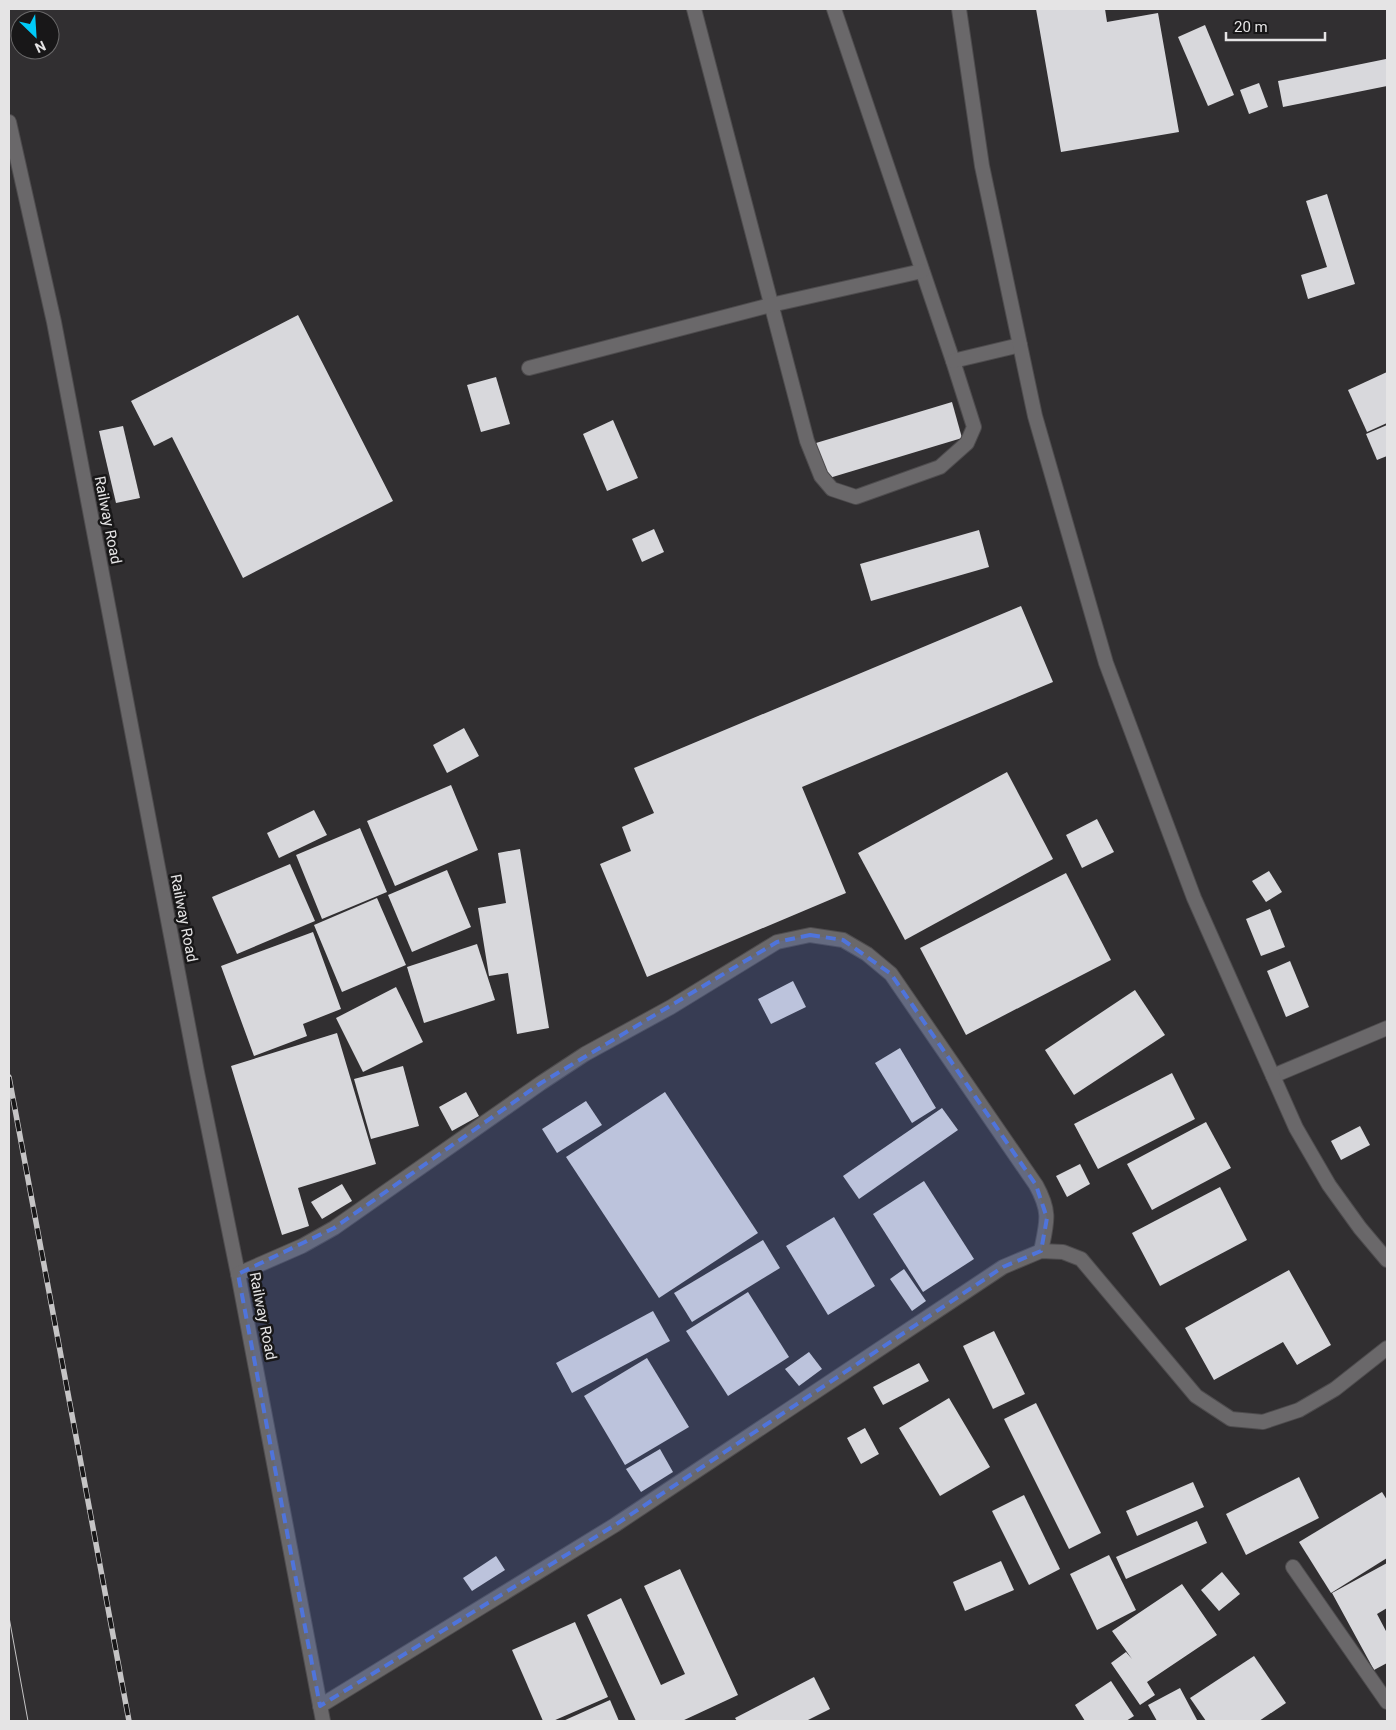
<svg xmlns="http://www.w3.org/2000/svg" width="1396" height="1730" viewBox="0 0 1396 1730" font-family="Roboto,sans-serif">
  <rect width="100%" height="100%" fill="#312f31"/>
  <g fill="#d8d8dc">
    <polygon points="1036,9 1105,9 1107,22 1158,13 1179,132 1061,152"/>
    <polygon points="1205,25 1234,95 1208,106 1178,37"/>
    <polygon points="1386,59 1387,86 1283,107 1278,81"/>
    <polygon points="1259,83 1268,107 1249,114 1240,90"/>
    <polygon points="1327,194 1355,284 1308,299 1301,275 1327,267 1306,201"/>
    <polygon points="298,315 393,501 243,578 172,437 154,446 131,401"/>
    <polygon points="1387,372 1387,423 1367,432 1348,390"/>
    <polygon points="496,377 510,424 481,432 467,385"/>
    <polygon points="952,402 962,438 826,479 816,443"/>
    <polygon points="613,420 638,478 607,491 583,434"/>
    <polygon points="1387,425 1387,456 1377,460 1366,434"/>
    <polygon points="123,426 140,498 116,503 99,431"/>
    <polygon points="654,529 664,552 642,562 632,539"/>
    <polygon points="979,530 989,567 871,601 860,564"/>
    <polygon points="1021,606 1053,682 802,787 846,893 647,977 600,864 631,851 622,827 654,813 634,768"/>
    <polygon points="464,728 479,756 447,773 433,745"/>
    <polygon points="1007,772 1053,859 905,940 858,853"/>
    <polygon points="451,785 478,850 395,886 367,821"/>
    <polygon points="314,810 327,835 279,858 267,833"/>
    <polygon points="1097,819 1114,852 1082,868 1066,835"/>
    <polygon points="360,828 387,892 322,919 296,855"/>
    <polygon points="520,849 549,1028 517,1034 508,973 489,976 478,908 506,903 498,853"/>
    <polygon points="290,864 315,921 237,954 212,897"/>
    <polygon points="447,870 471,927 412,952 388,895"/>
    <polygon points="1269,871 1282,892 1266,902 1252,881"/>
    <polygon points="1066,873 1111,960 966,1035 920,948"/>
    <polygon points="377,898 406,965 342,992 314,925"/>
    <polygon points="1270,909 1285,947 1261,956 1246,919"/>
    <polygon points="313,932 341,1009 303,1024 307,1036 254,1056 221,966"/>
    <polygon points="477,944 495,1000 424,1023 407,967"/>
    <polygon points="1290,961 1309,1007 1286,1017 1267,971"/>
    <polygon points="793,981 806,1007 771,1024 758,999"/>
    <polygon points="396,987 423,1042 363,1072 336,1018"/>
    <polygon points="1135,990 1165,1035 1074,1095 1045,1050"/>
    <polygon points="337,1033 376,1164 298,1188 309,1226 282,1235 231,1066"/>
    <polygon points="900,1048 936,1108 912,1123 875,1063"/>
    <polygon points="403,1066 419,1126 371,1139 354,1079"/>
    <polygon points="1172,1073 1195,1119 1098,1169 1074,1124"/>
    <polygon points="466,1092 479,1116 452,1131 439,1107"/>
    <polygon points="665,1092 758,1233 659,1298 566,1157"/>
    <polygon points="586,1101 602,1125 557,1153 542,1129"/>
    <polygon points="942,1108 958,1130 859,1199 843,1176"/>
    <polygon points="1206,1122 1231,1168 1152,1210 1127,1164"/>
    <polygon points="1360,1126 1370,1145 1341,1160 1331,1141"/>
    <polygon points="1080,1164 1090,1184 1067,1197 1056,1176"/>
    <polygon points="924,1181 974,1259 923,1292 873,1214"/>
    <polygon points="342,1184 352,1201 322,1219 311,1202"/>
    <polygon points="1220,1187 1247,1240 1160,1286 1132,1233"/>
    <polygon points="834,1217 875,1286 828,1315 786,1246"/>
    <polygon points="763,1240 780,1268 692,1322 674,1293"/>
    <polygon points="904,1269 926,1301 912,1311 890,1279"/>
    <polygon points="1289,1270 1331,1345 1297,1365 1283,1342 1214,1380 1185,1328"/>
    <polygon points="748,1292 789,1357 728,1396 686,1331"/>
    <polygon points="653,1311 670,1341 572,1393 556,1363"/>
    <polygon points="994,1331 1025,1394 993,1409 963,1346"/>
    <polygon points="809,1352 822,1369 799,1386 785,1369"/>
    <polygon points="647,1358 689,1427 625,1465 584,1396"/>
    <polygon points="919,1363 929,1381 883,1405 873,1387"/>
    <polygon points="949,1398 990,1467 940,1496 899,1428"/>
    <polygon points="1036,1403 1101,1533 1069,1549 1004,1419"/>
    <polygon points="865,1428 879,1454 861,1464 847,1438"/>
    <polygon points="660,1449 673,1472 641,1492 626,1469"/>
    <polygon points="1299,1477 1319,1518 1246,1555 1226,1514"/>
    <polygon points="1193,1482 1204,1507 1137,1536 1126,1511"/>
    <polygon points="1382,1492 1387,1500 1387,1558 1331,1593 1299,1542"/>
    <polygon points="1024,1495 1060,1569 1029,1585 992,1511"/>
    <polygon points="1197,1521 1207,1543 1126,1579 1116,1557"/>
    <polygon points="1109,1555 1136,1610 1097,1630 1070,1574"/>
    <polygon points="496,1556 505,1570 472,1591 463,1578"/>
    <polygon points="1001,1561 1014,1590 965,1611 953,1582"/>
    <polygon points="1387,1563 1387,1608 1377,1614 1387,1633 1387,1663 1374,1670 1332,1593"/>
    <polygon points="680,1569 738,1695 682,1721 636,1721 587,1615 621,1598 661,1685 685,1674 644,1586"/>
    <polygon points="1222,1572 1240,1594 1219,1611 1201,1590"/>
    <polygon points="1182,1584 1217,1635 1147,1682 1155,1695 1140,1705 1111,1663 1126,1652 1132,1659 1112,1631"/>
    <polygon points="575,1622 608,1697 553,1721 543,1721 512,1650"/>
    <polygon points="1254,1656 1286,1703 1259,1721 1206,1721 1190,1698"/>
    <polygon points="814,1677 830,1709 806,1721 737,1721 735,1718"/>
    <polygon points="1111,1681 1134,1716 1126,1721 1085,1721 1075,1705"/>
    <polygon points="1180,1688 1197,1720 1157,1721 1148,1705"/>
    <polygon points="610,1700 619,1721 563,1721"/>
  </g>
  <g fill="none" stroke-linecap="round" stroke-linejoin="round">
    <defs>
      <g id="service">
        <polyline points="694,9 807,441 821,476 832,489 856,497 940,467 967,443 974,427 953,361 834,9"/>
        <polyline points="953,361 1020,345"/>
        <polyline points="529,368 771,305 922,271"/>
        <polyline points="1273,1076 1387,1028"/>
      </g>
      <g id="minor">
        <polyline points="959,9 982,166 1035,416 1106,663 1194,898 1296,1128 1329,1185 1360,1228 1387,1260"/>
        <polyline points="9,122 54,322 197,1072 238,1274 323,1721"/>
        <path d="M238 1274 302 1246 334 1228 541 1083 585 1054 671 1007 777 942 810 935 843 940 867 954 891 974 1036 1185C1051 1212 1047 1222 1041 1251"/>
        <polyline points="1293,1567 1387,1702"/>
        <polyline points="320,1706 615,1525 1003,1267 1041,1251 1063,1252 1081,1259 1196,1396 1231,1419 1263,1422 1299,1410 1335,1389 1387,1348"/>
      </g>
    </defs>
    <use href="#service" stroke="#4e4c4e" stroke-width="16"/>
    <use href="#minor" stroke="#4e4c4e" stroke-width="16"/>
    <use href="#service" stroke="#6a686a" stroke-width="14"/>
    <use href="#minor" stroke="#6a686a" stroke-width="14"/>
    <polyline stroke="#c5c4c5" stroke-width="1" points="9,1617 28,1721"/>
    <defs>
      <polyline id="rail" points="9,1077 129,1721"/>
    </defs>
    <use href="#rail" stroke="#c5c4c5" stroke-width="5.5"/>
    <use href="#rail" stroke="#181718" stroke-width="4" stroke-dasharray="11" stroke-linecap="butt"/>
  </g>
  <path fill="#4f74db" fill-opacity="0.2" stroke="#4f74db" stroke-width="4" stroke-dasharray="10 6" stroke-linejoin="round" d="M810 935 843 940 891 974 1036 1185 1047 1218 1041 1251 1003 1267 615 1525 320 1706 238 1274 334 1228 541 1083 777 942Z"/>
  <g text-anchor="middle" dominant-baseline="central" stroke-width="5" stroke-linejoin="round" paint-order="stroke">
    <g font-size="15" fill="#e5e4e5" stroke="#181718">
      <text transform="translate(108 520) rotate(79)">Railway Road</text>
      <text transform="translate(184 918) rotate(79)">Railway Road</text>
      <text transform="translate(263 1316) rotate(79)">Railway Road</text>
    </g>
  </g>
  <rect width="1396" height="1730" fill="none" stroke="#e5e4e5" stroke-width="20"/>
  <g transform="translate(35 35) rotate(155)"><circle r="24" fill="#181718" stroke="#6a696a"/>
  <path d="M0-4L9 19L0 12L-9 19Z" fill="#00cbf9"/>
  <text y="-8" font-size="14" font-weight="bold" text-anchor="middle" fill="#e5e4e5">N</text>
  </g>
  <path d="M1226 32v8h99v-8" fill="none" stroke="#e5e4e5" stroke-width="2.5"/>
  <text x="1234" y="32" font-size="15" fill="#e5e4e5" stroke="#181718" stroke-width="4" paint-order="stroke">20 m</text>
</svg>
